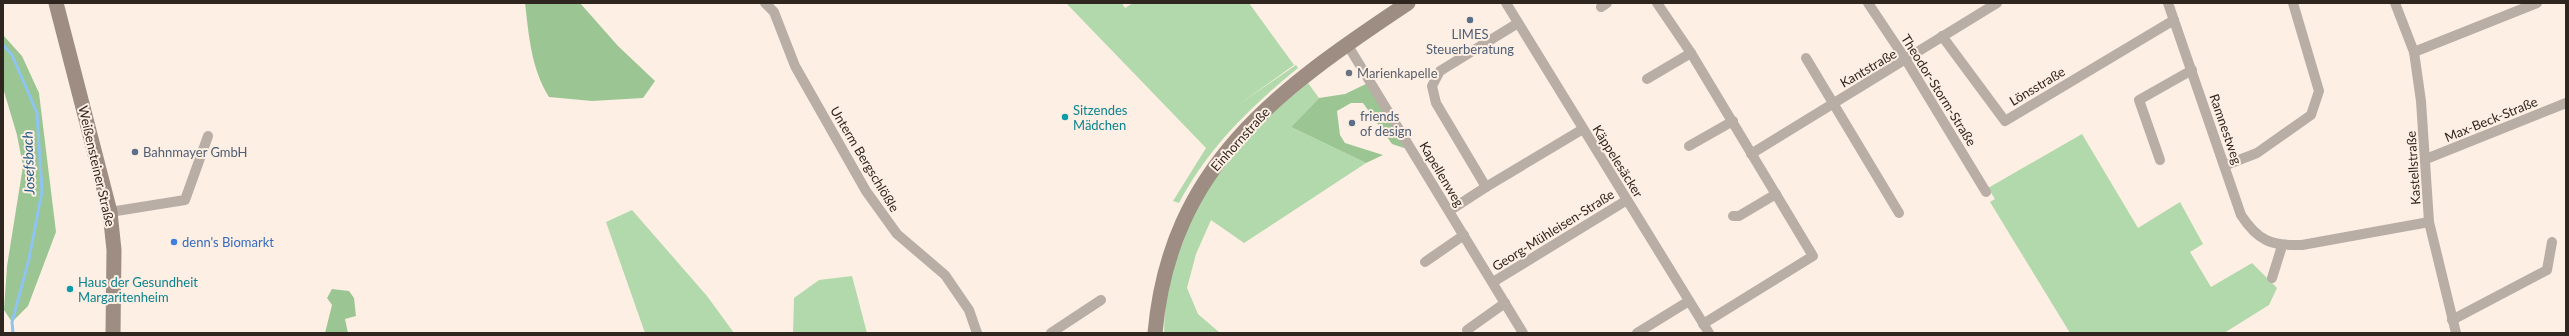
<svg xmlns="http://www.w3.org/2000/svg" width="2569" height="336" viewBox="0 0 2569 336" font-family="Lato,sans-serif">
  <rect width="100%" height="100%" fill="#fdefe3"/>
  <g fill="#b2d9ab">
    <path d="M1066 3H1122L1125 8 1133 3H1249L1294 65 1238 105 1296 65 1298 68C1250 107 1208 148 1179 203L1173 201 1206 148Z"/>
    <polygon points="1308,83 1319,98 1291,127 1366,163 1244,243 1211,220 1196,254 1187,288 1198,314 1220,333 1164,333 1165,305 1174,265 1197,204 1248,133"/>
    <polygon points="2082,134 2138,228 2180,202 2203,244 2190,252 2211,287 2252,263 2277,288 2269,305 2224,333 2070,333 1990,202 1995,199 1988,188"/>
    <polygon points="632,210 707,296 734,333 645,333 606,222"/>
    <polygon points="852,276 867,333 793,333 794,298 819,280"/>
  </g>
  <g fill="#9bc694">
    <path d="M525 3H580L618 46 655 81 643 98 592 101 549 97C531 68 529 36 525 3Z"/>
    <polygon points="3,35 22,56 39,93 56,232 28,306 12,322 4,310 7,266 23,166 17,135 3,88"/>
    <polygon points="1368,83 1410,150 1392,144 1363,103 1351,103 1337,111 1340,135 1345,143 1383,155 1366,163 1291,127 1319,98 1345,94"/>
    <polygon points="332,289 349,291 354,298 356,316 345,319 348,333 325,333 332,305 327,298"/>
  </g>
  <g fill="none" stroke-linecap="round" stroke-linejoin="round">
    <polyline stroke="#8ec4f0" stroke-width="3" points="3,45 12,55 37,113 42,191 29,259 12,322 13,333"/>
    <g stroke="#b9aea6" stroke-width="10">
      <polyline points="765,3 774,12 795,66 866,191 897,234 945,275 969,310 977,333"/>
      <polyline points="1506,3 1709,333"/>
      <polyline points="1657,3 1691,53 1813,256 1703,324"/>
      <polyline points="1868,3 1906,60 1986,192"/>
      <path d="M2168 3 2241 215C2258 241 2271 246 2302 245L2429 222"/>
      <polyline points="2395,3 2414,52 2421,101 2429,222 2456,333"/>
      <polyline points="1601,7 1607,3"/>
      <polyline points="1518,23 1440,71 1432,86 1436,103 1486,187 1583,129"/>
      <polyline points="1942,36 2005,121 2174,20"/>
      <polyline points="1347,44 1523,333"/>
      <polyline points="2414,52 2537,3"/>
      <polyline points="1806,58 1899,213"/>
      <polyline points="1647,79 1691,53"/>
      <polyline points="1689,146 1733,121"/>
      <polyline points="1751,154 1997,3"/>
      <polyline points="2426,159 2566,103"/>
      <polyline points="2160,160 2139,100 2192,70"/>
      <polyline points="2226,165 2257,153 2311,115 2319,91 2293,3"/>
      <polyline points="1449,211 1486,187"/>
      <polyline points="110,212 185,200 208,136"/>
      <polyline points="1733,216 1739,216 1776,194"/>
      <polyline points="1425,262 1464,235"/>
      <polyline points="2272,278 2282,246"/>
      <polyline points="1493,282 1627,200"/>
      <polyline points="2452,320 2547,270 2552,242"/>
      <polyline points="1467,330 1505,303"/>
      <polyline points="1051,333 1101,300"/>
      <polyline points="1637,333 1689,301"/>
    </g>
    <g stroke="#9d8d82" stroke-width="15">
      <polyline points="56,3 110,212 114,250 113,333"/>
      <path d="M1155 333C1170 165 1279 89 1408 3"/>
    </g>
  </g>
  <g fill="#5c6f8a" stroke="#fdefe3" stroke-width="1.5">
    <circle cx="1470" cy="20" r="4"/>
    <circle cx="1352" cy="123" r="4"/>
    <circle cx="135" cy="152" r="4"/>
  </g>
  <circle fill="#6b7280" stroke="#fdefe3" stroke-width="1.5" cx="1349" cy="73" r="4"/>
  <g fill="#0f9aa8" stroke="#fdefe3" stroke-width="1.5">
    <circle cx="1065" cy="117" r="4"/>
    <circle cx="70" cy="289" r="4"/>
  </g>
  <circle fill="#3f7fe0" stroke="#fdefe3" stroke-width="1.5" cx="174" cy="242" r="4"/>
  <g text-anchor="middle" dominant-baseline="central" stroke-width="4" stroke-linejoin="round" paint-order="stroke">
    <g font-size="13" fill="#4e5e75" stroke="#fdefe3" text-anchor="start">
      <text x="1470" y="34" text-anchor="middle">LIMES<tspan x="1470" dy="15">Steuerberatung</tspan></text>
      <text x="1360" y="116">friends<tspan x="1360" dy="15">of design</tspan></text>
      <text x="143" y="152">Bahnmayer GmbH</text>
    </g>
    <g font-size="13" fill="#2f261f" stroke="#fdefe3">
      <text transform="translate(1868 68) rotate(-30)">Kantstraße</text>
      <text transform="translate(2037 86) rotate(-31)">Lönsstraße</text>
      <text transform="translate(1939 90) rotate(58)">Theodor-Storm-Straße</text>
      <text transform="translate(2491 119) rotate(-22)">Max-Beck-Straße</text>
      <text transform="translate(2226 129) rotate(71)">Ramnestweg</text>
      <text transform="translate(1240 139) rotate(-48)">Einhornstraße</text>
      <text transform="translate(865 159) rotate(59)">Unterm Bergschlößle</text>
      <text transform="translate(1618 161) rotate(58)">Käppelesäcker</text>
      <text transform="translate(97 166) rotate(77)">Weißensteiner Straße</text>
      <text transform="translate(2413 168) rotate(-94)">Kastellstraße</text>
      <text transform="translate(1442 174) rotate(59)">Kapellenweg</text>
      <text transform="translate(1553 230) rotate(-32)">Georg-Mühleisen-Straße</text>
    </g>
    <g font-size="13" fill="#5b616d" stroke="#fdefe3" text-anchor="start">
      <text x="1357" y="73">Marienkapelle</text>
    </g>
    <g font-size="13" fill="#0d838f" stroke="#fdefe3" text-anchor="start">
      <text x="1073" y="110">Sitzendes<tspan x="1073" dy="15">Mädchen</tspan></text>
      <text x="78" y="282">Haus der Gesundheit<tspan x="78" dy="15">Margaritenheim</tspan></text>
    </g>
    <g font-size="13" fill="#366cbe" stroke="#fdefe3" text-anchor="start">
      <text x="182" y="242">denn's Biomarkt</text>
    </g>
    <g font-size="14" font-style="italic" fill="#1e5983" stroke="#fdefe3">
      <text transform="translate(28 163) rotate(-92)">Josefsbach</text>
    </g>
  </g>
  <rect width="2569" height="336" fill="none" stroke="#2f261f" stroke-width="8"/>
</svg>
